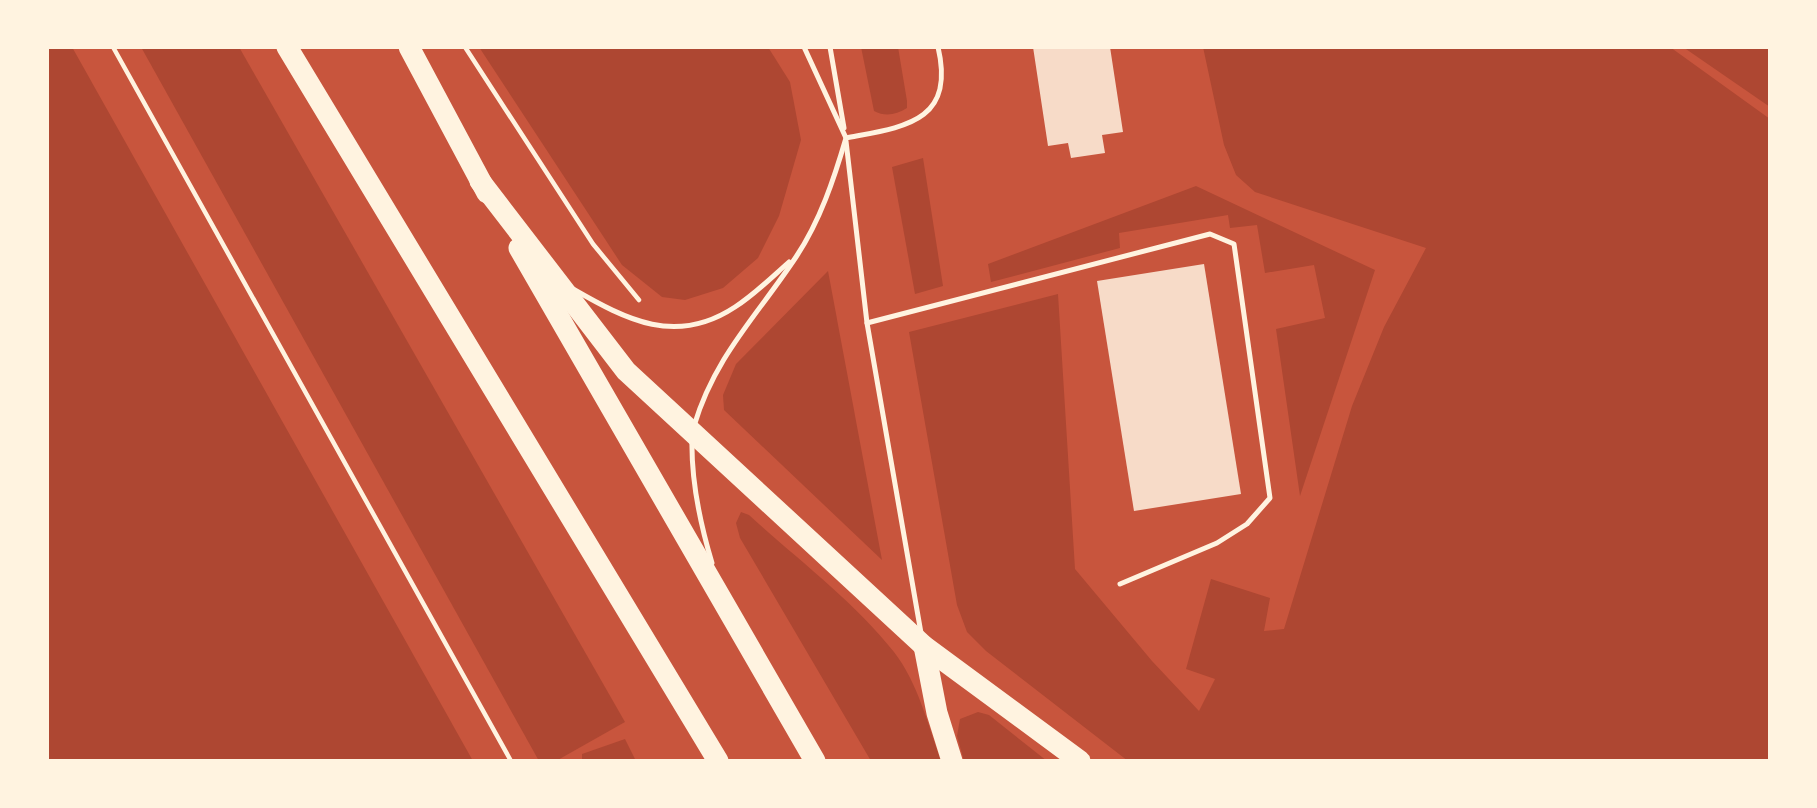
<svg xmlns="http://www.w3.org/2000/svg" width="1817" height="808" viewBox="0 0 1817 808" font-family="Bitter,serif">
  <rect width="100%" height="100%" fill="#c8553d"/>
  <g fill="#ae4732">
    <polygon points="47,47 72,47 473,761 47,761"/>
    <polygon points="141,47 239,47 625,722 556,761 539,761"/>
    <polygon points="479,47 768,47 790,82 801,140 779,216 758,258 723,288 685,300 662,297 622,265"/>
    <path d="M861 47H898L907 101V108C896 115 885 117 874 111Z"/>
    <polygon points="1203,47 1670,47 1770,119 1770,761 1128,761 986,651 967,632 957,605 909,332 1058,294 1075,569 1152,661 1199,711 1215,679 1186,669 1211,579 1270,598 1264,631 1284,629 1352,406 1384,327 1426,248 1255,192 1236,175 1224,145"/>
    <polygon points="1683,47 1770,47 1770,107"/>
    <polygon points="923,158 943,286 915,294 892,167"/>
    <polygon points="1196,186 1375,270 1300,496 1276,329 1325,318 1314,265 1265,273 1257,225 1230,228 1228,215 1119,233 1120,248 991,282 988,264"/>
    <polygon points="828,271 882,560 724,410 723,395 736,364"/>
    <path d="M741 512 749 515C797 559 854 601 894 652 918 683 928 725 941 761H871L740 538 736 523Z"/>
    <polygon points="978,712 989,715 1047,761 964,761 957,736 960,719"/>
    <polygon points="625,739 636,761 582,761 582,754"/>
  </g>
  <g fill="#f7dbc8">
    <polygon points="1033,47 1110,47 1123,132 1102,135 1105,153 1071,158 1068,143 1048,146"/>
    <polygon points="1204,264 1241,494 1134,511 1097,281"/>
  </g>
  <g fill="none" stroke-linecap="round" stroke-linejoin="round">
    <g stroke="#fff3e0" stroke-width="4.5">
      <polyline points="113,47 511,761"/>
      <polyline points="465,47 593,244 639,300"/>
    </g>
    <g stroke="#fff3e0" stroke-width="5">
      <polyline points="830,47 844,128"/>
      <path d="M846 138C903 127 956 123 938 47"/>
      <polyline points="846,141 867,323 921,633"/>
      <path d="M573 289C627 320 676 346 735 307 754 295 772 277 789 262"/>
      <polyline points="867,323 1210,234 1234,244 1270,498 1247,524 1217,543 1120,584"/>
      <path d="M694 426C715 356 757 316 796 257 820 221 834 179 846 138L804 47"/>
      <path d="M692 439C691 482 700 523 712 563"/>
    </g>
    <g stroke="#fff3e0" stroke-width="21">
      <polyline points="287,47 718,761"/>
      <polyline points="409,47 487,193"/>
      <polyline points="480,181 626,371 924,646 1080,761"/>
      <polyline points="519,248 815,761"/>
      <polyline points="924,646 937,713 952,761"/>
    </g>
  </g>
  <rect width="1817" height="808" fill="none" stroke="#fff3e0" stroke-width="98"/>
</svg>
